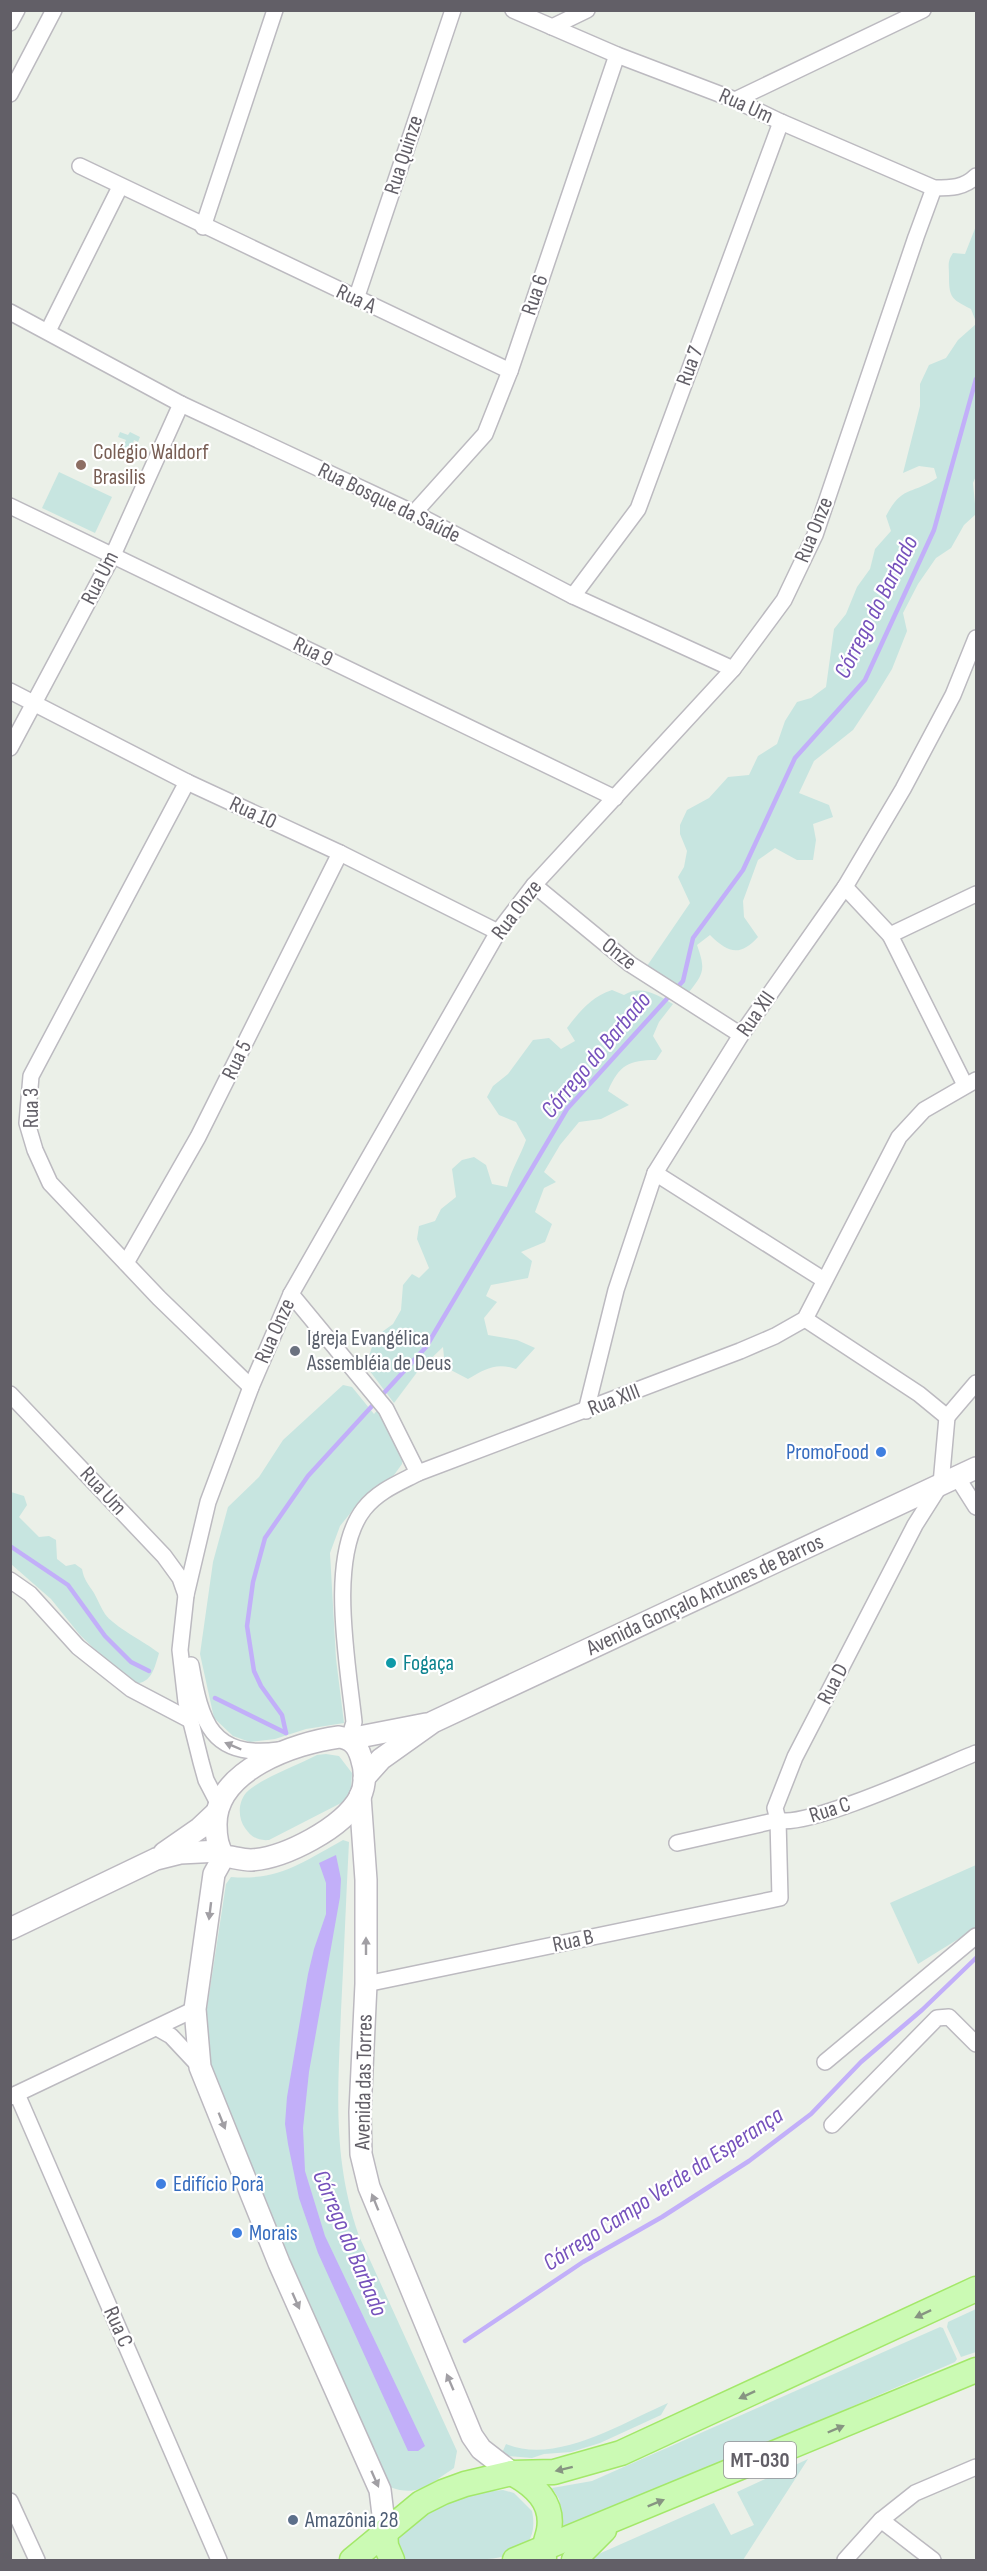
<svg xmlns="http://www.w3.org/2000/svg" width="987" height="2571" viewBox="0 0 987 2571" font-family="'Sofia Sans Condensed',sans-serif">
  <rect width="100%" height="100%" fill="#ebf0e8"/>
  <g fill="#c7e5e0">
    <path d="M976 226V322L971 309C951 299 949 297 949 276 949 265 947 262 953 253L965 254Z"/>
    <path d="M976 324V476L973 483 976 514 964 525 951 548 936 558 918 584 903 613 907 631 892 669 873 700 853 730 814 761 799 793 829 805 833 817 813 824 816 840 813 860H797L775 848 758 860 743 901 744 917 758 937C740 957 728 953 710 935L697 945C705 968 705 973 689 992L647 966 690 903 678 877 684 867 687 851 680 834V825L687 810 709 798 728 777 749 775 758 756 777 744 785 721 797 702 811 698 826 687 834 629 846 614 857 587 870 569 875 549 891 531 886 516C902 485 912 495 937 478L934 468 919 466 903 473 920 406V384L929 365 946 358 958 340Z"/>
    <polygon points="120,432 128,435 130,432 140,437 138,442 134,440 133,443 136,444 133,451 123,447 126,440 118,437"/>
    <polygon points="59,472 112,497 95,533 42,508"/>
    <path d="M612 990 624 995C641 984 658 995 673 1004L659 1022 653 1036 662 1051 656 1060C629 1060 619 1065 608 1091L629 1105 601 1119 579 1122 560 1145 544 1172 556 1182 544 1188 535 1212 552 1224 545 1242 521 1252 532 1261 528 1278 491 1285 486 1296 497 1302 484 1318 488 1335 517 1340 535 1348 516 1369C496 1362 485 1369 468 1379L445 1367 443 1347 418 1371 394 1403 366 1366 375 1337 393 1324 401 1310 403 1285 412 1274 419 1278 429 1268 417 1239 419 1226 435 1221 441 1209 456 1197 452 1169 462 1160 474 1157 486 1165 492 1184 507 1187C511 1170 520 1157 526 1140L516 1122 499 1115 487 1097 493 1086 508 1074 533 1040 549 1038 561 1049 575 1041 567 1028C580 1011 591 997 612 990Z"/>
    <polygon points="343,1385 352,1387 374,1414 379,1408 403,1456 402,1464 394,1475 364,1496 340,1526 330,1553 336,1659 344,1723 306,1729 275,1739 250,1742 233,1736 214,1718 200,1654 213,1562 228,1507 259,1477 283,1440"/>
    <path d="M11 1492 24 1496 27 1505 19 1517 39 1537 49 1536 56 1540 57 1559 66 1566 75 1564 82 1569C84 1580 88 1584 94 1593 98 1600 101 1608 105 1614 113 1626 145 1642 159 1653 154 1670 151 1686 130 1683L80 1635 51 1599 11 1564Z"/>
    <path d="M326 1754 339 1756 352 1773 351 1790 343 1802 269 1840C258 1841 251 1837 245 1828 237 1817 238 1799 249 1790 265 1777 298 1765 317 1755Z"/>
    <path d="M343 1840 349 1842C346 1898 344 1954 341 2011 338 2091 332 2158 359 2236L457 2451 454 2468C431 2483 419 2498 390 2487L211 2079 205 2021 226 1884 231 1877C279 1881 303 1862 343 1840Z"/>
    <polygon points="976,1865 976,1928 918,1964 890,1903"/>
    <polygon points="976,2309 976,2352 961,2357 947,2327 948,2322"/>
    <polygon points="940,2327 943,2328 957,2359 955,2362 564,2531 559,2499 552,2488 592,2481"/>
    <path d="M668 2403 661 2415 600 2443 571 2452 544 2454 532 2458 508 2456 502 2453 506 2444C556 2465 622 2423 668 2403Z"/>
    <polygon points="808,2459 743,2560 585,2560 714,2503 731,2535 754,2525 737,2492"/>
    <path d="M503 2490 514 2493 532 2511C543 2563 486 2560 452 2560 433 2560 414 2560 395 2560L392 2538 422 2510 462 2494Z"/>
  </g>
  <polygon fill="#c2aff9" points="336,1855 341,1879 340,1897 309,2072 303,2128 305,2171 325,2236 425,2446 418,2451 408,2451 318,2253 299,2198 288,2144 285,2124 287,2097 308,1974 314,1949 326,1914 326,1883 319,1863"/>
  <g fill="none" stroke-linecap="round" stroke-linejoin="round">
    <g stroke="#c2aff9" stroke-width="4.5">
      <polyline points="10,1546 68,1585 105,1636 131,1662 149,1671"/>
      <polyline points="215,1698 286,1733"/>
      <polyline points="286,1733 282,1715 261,1686 254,1671 247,1626 253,1582 265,1538 308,1476 426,1347 567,1109 683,981 693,938 743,870 795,758 865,680 934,530 976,379"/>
      <polyline points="465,2341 583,2262 662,2217 749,2161 811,2114 861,2062 922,2010 976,1958"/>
    </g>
    <defs>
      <g id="street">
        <path d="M513 10 617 55 735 100 781 122 934 188C951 188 964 188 976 176"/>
        <polyline points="10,23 17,10"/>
        <polyline points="552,27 587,10"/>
        <polyline points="10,94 54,10"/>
        <polyline points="735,100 923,10"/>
        <polyline points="80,166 510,371"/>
        <polyline points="203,227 275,10"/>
        <polyline points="356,299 453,10"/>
        <polyline points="10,312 181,404 414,513 573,596 733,669"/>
        <polyline points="48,331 120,187"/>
        <polyline points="10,506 615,798"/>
        <polyline points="414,513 485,434 510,371 617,55"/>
        <polyline points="573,596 638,509 781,122"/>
        <polyline points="10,691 187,782 340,853 498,932"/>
        <polyline points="10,748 113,555 181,404"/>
        <polyline points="187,782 31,1076 27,1123 35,1150 50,1183 159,1298 251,1387"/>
        <polyline points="534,885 630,964 741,1035"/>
        <polyline points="845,887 890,935 976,894"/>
        <polyline points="890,935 965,1085"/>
        <polyline points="655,1173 824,1280"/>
        <polyline points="126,1263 198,1137 340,853"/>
        <polyline points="291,1294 386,1409 418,1473"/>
        <polyline points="805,1319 919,1394 947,1417"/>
        <polyline points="10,1394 164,1556 180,1578 186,1595"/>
        <polyline points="586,1411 616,1290 655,1173 741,1035 845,887 903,789 953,695 976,638"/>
        <polyline points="947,1417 976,1383"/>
        <polyline points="957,1477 976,1507"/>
        <polyline points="10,1580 30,1594 78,1647 131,1689 190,1720"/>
        <path d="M191 1665C201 1722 211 1759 279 1750"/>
        <path d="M349 1739 354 1722C348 1664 327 1556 364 1509 378 1491 399 1483 418 1473L740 1351 775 1336 805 1319 899 1137 924 1110 976 1080"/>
        <polyline points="218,1803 206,1780 201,1762 186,1702 180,1650 186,1595 208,1502 251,1387 291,1294 498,932 534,885 733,669 784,600 815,535 916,237 934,188"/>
        <path d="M677 1843 778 1820C807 1829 941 1767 976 1753"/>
        <polyline points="366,1984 780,1898 778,1820 775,1808 795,1757 915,1525 941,1484 947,1417"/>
        <polyline points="157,2028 171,2036 200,2067"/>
        <polyline points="825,2062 976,1936"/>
        <polyline points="17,2094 219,2560"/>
        <polyline points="10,2097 195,2009"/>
        <polyline points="832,2125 937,2018 949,2017 976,2044"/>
        <polyline points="10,2501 37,2560"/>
        <polyline points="881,2520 933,2560"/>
        <polyline points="845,2560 881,2520 915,2493 976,2467"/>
      </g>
      <g id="secondary">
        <path d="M339 1737C351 1739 357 1744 361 1757 365 1769 366 1784 360 1797 343 1828 285 1858 251 1860 242 1860 233 1857 224 1856 217 1847 216 1836 216 1825 215 1770 295 1743 339 1737Z"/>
        <polyline points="349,1739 426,1724"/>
        <polyline points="364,1778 381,1759 433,1722 976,1468"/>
        <polyline points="360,1796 366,1880 366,1984 360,2112 361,2154 369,2187 472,2436 481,2449 512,2473"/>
        <polyline points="164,1853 200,1828 217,1812"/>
        <polyline points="224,1856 214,1874 195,2009 200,2067 279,2263 380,2490 385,2531"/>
        <polyline points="10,1929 156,1859 180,1853 220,1851"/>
      </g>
      <g id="primary">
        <path d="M512 2473C534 2485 554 2502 549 2530 547 2540 543 2548 544 2558"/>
        <polyline points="385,2531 386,2546 392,2560"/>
        <polyline points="352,2560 421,2503 443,2492 465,2484 512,2473 554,2472 621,2453 976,2289"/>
        <polyline points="515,2560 976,2370"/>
        <polyline points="574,2560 604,2530"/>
      </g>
    </defs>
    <use href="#street" stroke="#bcbac0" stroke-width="18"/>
    <use href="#secondary" stroke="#bcb9c0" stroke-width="24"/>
    <use href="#primary" stroke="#a3e869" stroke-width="27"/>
    <use href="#street" stroke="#fff" stroke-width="15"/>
    <use href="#secondary" stroke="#fff" stroke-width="21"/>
    <use href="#primary" stroke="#cbfab4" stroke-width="24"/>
  </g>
  <defs><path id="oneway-solid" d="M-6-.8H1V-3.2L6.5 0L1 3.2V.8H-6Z" transform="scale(1.5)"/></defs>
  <g fill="#a19fa4">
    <use href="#oneway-solid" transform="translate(233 1746) rotate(-157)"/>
    <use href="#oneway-solid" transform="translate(210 1911) rotate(97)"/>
    <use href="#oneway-solid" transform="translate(366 1946) rotate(-90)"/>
    <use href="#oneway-solid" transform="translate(222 2121) rotate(68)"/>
    <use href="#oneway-solid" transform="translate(375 2202) rotate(-112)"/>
    <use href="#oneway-solid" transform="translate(296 2301) rotate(66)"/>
    <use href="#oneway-solid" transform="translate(450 2382) rotate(-113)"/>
    <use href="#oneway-solid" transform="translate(375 2479) rotate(66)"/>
  </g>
  <g fill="#879582">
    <use href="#oneway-solid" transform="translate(923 2314) rotate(155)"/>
    <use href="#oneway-solid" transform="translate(747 2395) rotate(155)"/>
    <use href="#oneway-solid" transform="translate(836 2429) rotate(-23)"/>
    <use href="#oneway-solid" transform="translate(564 2469) rotate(166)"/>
    <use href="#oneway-solid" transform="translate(656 2503) rotate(-22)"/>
  </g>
  <circle fill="#8d6e63" stroke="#fff" stroke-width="2" cx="81" cy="465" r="6"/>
  <circle fill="#6b7280" stroke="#fff" stroke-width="2" cx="295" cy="1351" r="6"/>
  <g fill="#3f7fe0" stroke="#fff" stroke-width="2">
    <circle cx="881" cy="1452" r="6"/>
    <circle cx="161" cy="2184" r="6"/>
    <circle cx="237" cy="2233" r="6"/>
  </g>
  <circle fill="#0f9aa8" stroke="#fff" stroke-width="2" cx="391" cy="1663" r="6"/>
  <circle fill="#5c6f8a" stroke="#fff" stroke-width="2" cx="293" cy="2520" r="6"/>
  <g text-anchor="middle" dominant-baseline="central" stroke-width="4.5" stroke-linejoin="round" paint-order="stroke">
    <rect fill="#fff" stroke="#918f95" stroke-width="1.5" x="724" y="2442" width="72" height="36" rx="4.5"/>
    <g font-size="21" font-weight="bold" fill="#625f67">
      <text x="760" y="2460">MT-030</text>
    </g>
    <g font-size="22" fill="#625f67" stroke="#fff">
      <text transform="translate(746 106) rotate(24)">Rua Um</text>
      <text transform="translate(404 155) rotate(-72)">Rua Quinze</text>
      <text transform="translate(535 295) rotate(-71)">Rua 6</text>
      <text transform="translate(356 299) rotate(25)">Rua A</text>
      <text transform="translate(690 366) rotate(-70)">Rua 7</text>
      <text transform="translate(389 503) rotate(26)">Rua Bosque da Saúde</text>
      <text transform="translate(814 530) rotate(-68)">Rua Onze</text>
      <text transform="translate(100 578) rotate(-63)">Rua Um</text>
      <text transform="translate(313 652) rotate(26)">Rua 9</text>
      <text transform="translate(253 813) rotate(25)">Rua 10</text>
      <text transform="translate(517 910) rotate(-53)">Rua Onze</text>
      <text transform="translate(619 954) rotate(38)">Onze</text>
      <text transform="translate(756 1014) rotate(-55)">Rua XII</text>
      <text transform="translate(237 1060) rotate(-64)">Rua 5</text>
      <text transform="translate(31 1108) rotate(-90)">Rua 3</text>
      <text transform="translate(275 1331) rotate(-66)">Rua Onze</text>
      <text transform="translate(614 1400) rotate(-21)">Rua XIII</text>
      <text transform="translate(103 1491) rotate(47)">Rua Um</text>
      <text transform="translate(705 1595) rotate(-25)">Avenida Gonçalo Antunes de Barros</text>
      <text transform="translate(833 1684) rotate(-63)">Rua D</text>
      <text transform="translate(830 1810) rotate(-18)">Rua C</text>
      <text transform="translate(573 1941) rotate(-12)">Rua B</text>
      <text transform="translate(364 2082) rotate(-89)">Avenida das Torres</text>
      <text transform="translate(118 2327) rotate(66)">Rua C</text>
    </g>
    <g font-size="22" fill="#785e54" stroke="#fff" text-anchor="start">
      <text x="93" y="452">Colégio Waldorf<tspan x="93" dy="25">Brasilis</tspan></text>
    </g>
    <g font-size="22" fill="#5b616d" stroke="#fff" text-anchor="start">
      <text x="307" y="1338">Igreja Evangélica<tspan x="307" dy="25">Assembléia de Deus</tspan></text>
    </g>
    <g font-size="22" fill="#366cbe" stroke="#fff" text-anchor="start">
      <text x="869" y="1452" text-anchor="end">PromoFood</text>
      <text x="173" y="2184">Edifício Porã</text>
      <text x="249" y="2233">Morais</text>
    </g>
    <g font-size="22" fill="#0d838f" stroke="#fff" text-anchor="start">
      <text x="403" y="1663">Fogaça</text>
    </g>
    <g font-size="22" fill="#4e5e75" stroke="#fff" text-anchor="start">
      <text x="305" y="2520">Amazônia 28</text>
    </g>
    <g font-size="24" font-style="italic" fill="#7652bc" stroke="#fff">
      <text transform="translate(876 607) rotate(-63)">Córrego do Barbado</text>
      <text transform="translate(596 1055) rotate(-50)">Córrego do Barbado</text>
      <text transform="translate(663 2189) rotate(-33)">Córrego Campo Verde da Esperança</text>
      <text transform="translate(350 2243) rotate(67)">Córrego do Barbado</text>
    </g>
  </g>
  <rect width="987" height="2571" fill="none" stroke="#625f67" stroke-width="24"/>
</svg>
